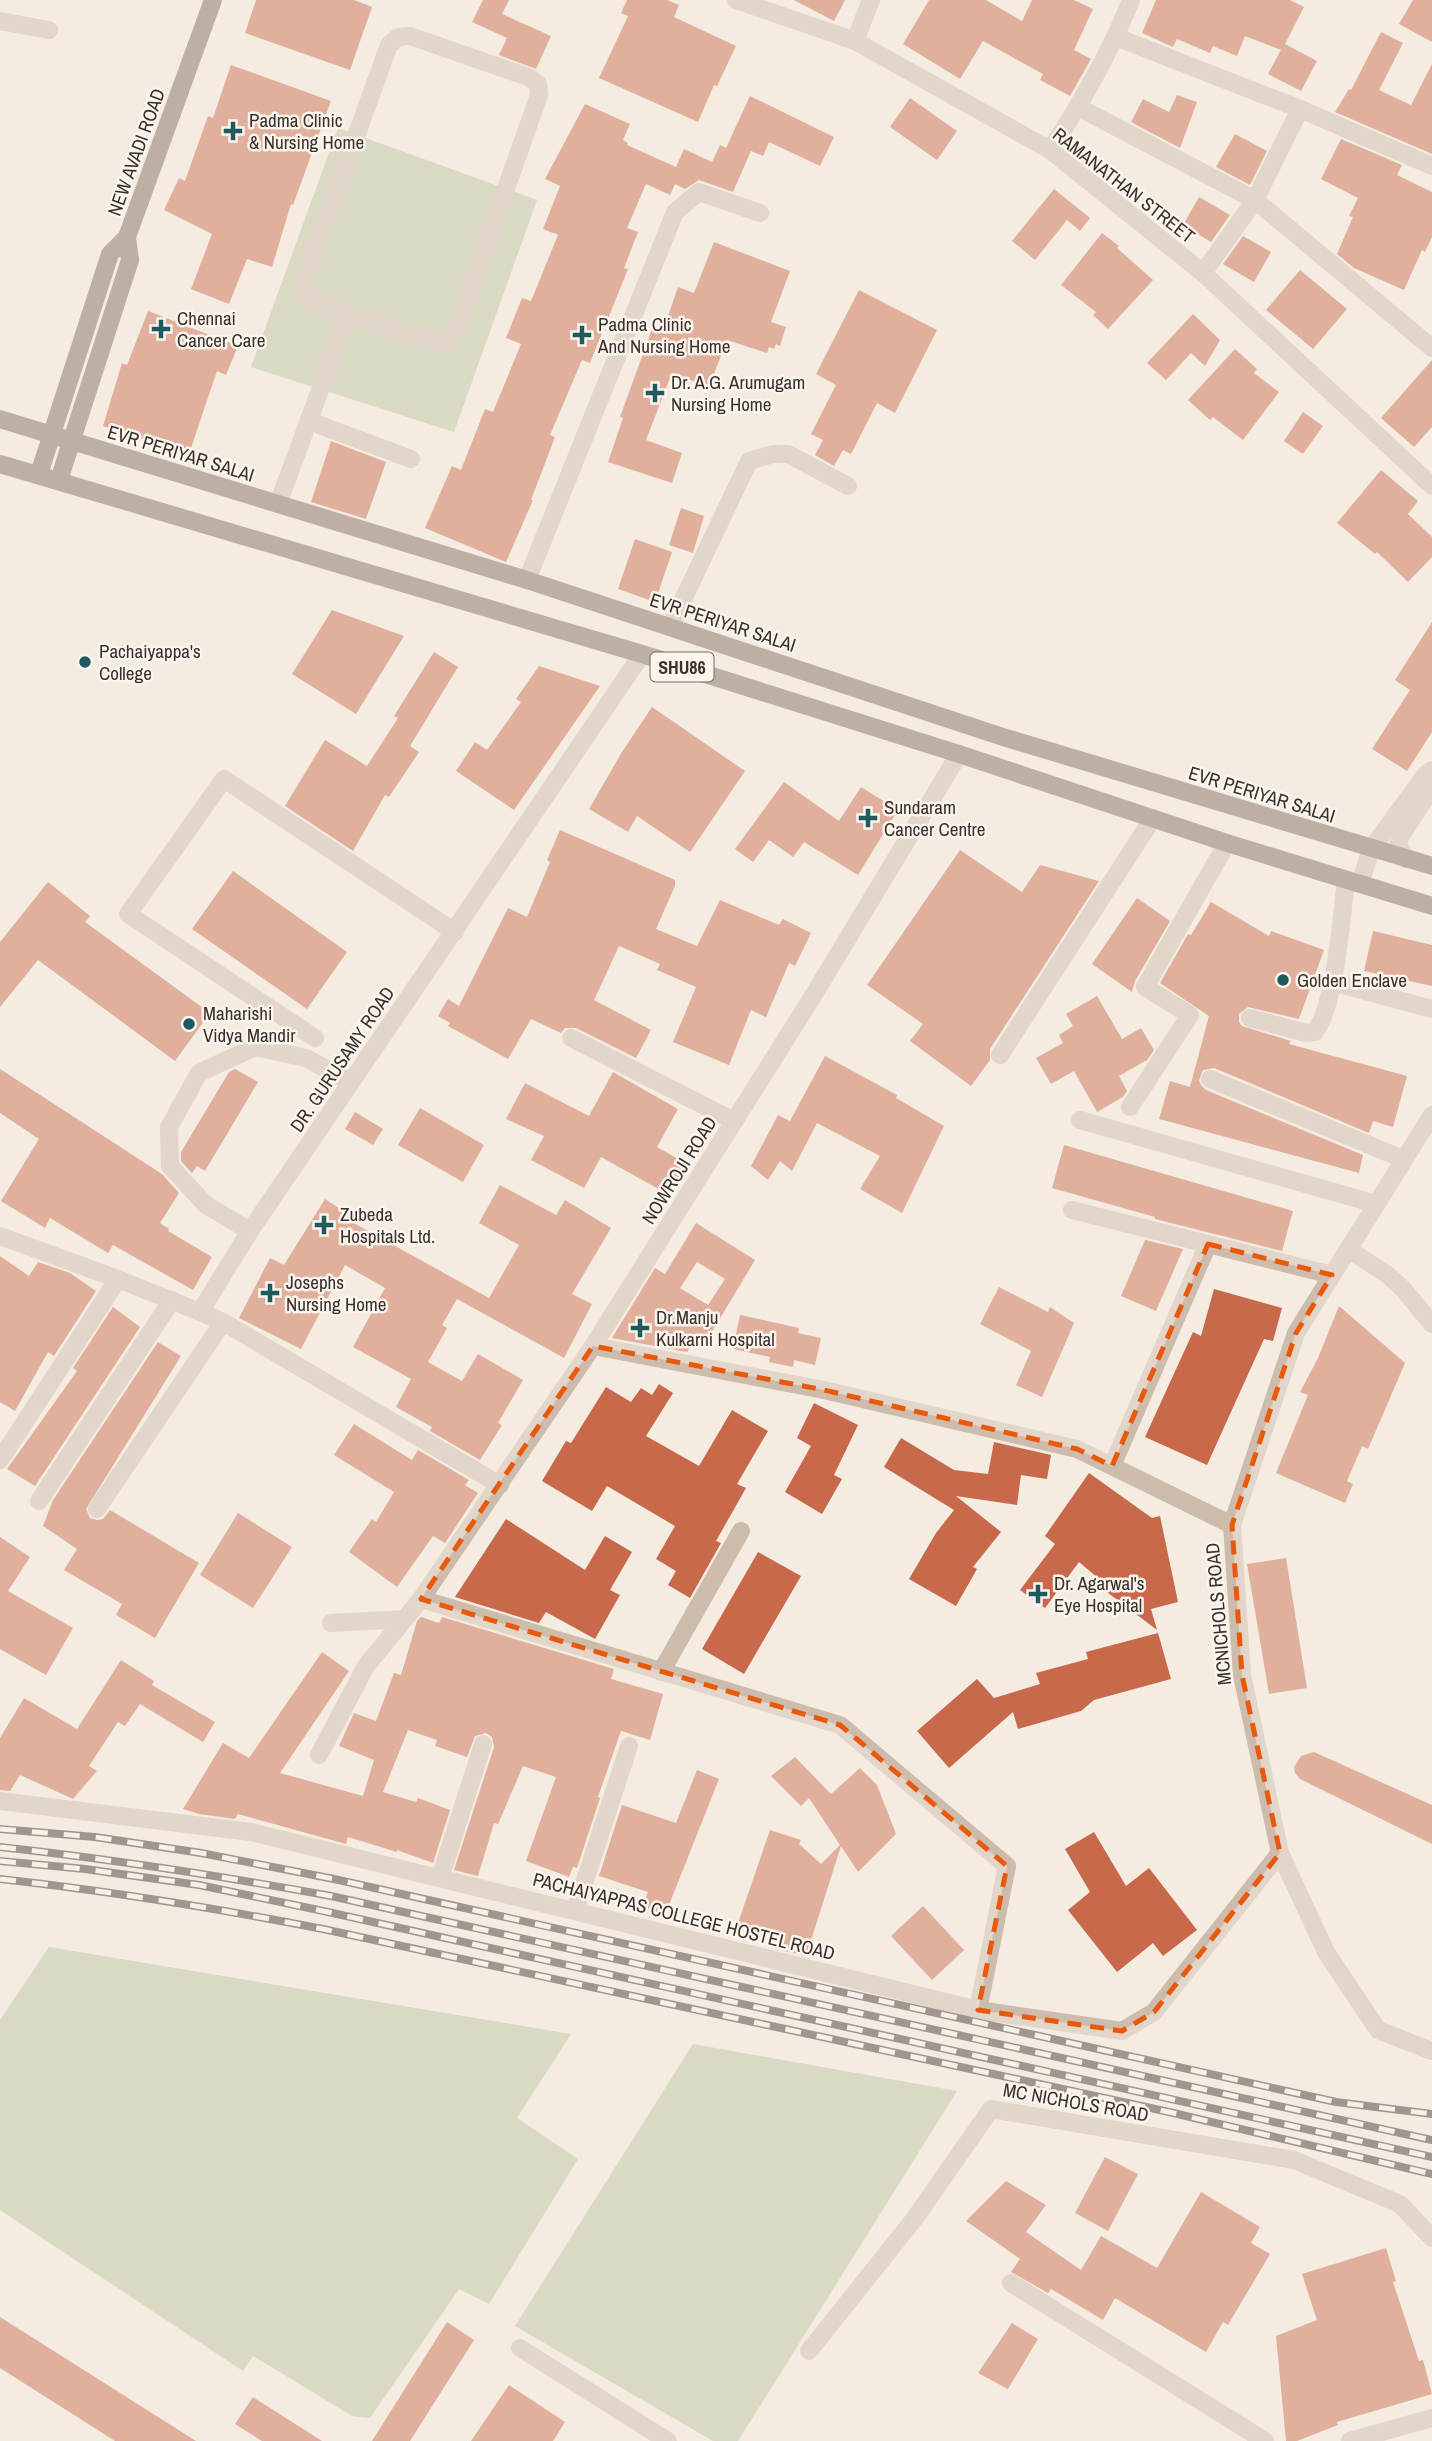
<svg xmlns="http://www.w3.org/2000/svg" width="1432" height="2441" viewBox="0 0 1432 2441" font-family="'Archivo Narrow',sans-serif">
  <rect width="100%" height="100%" fill="#f4ebe1"/>
  <g fill="#b8c4a0">
    <polygon points="338,128 537,200 454,432 251,367"/>
    <polygon points="49,1947 571,2034 517,2118 578,2159 489,2304 459,2289 370,2418 352,2416 253,2356 243,2371 0,2210 0,2020"/>
    <polygon points="693,2044 957,2091 738,2441 713,2441 515,2326"/>
  </g>
  <g fill="#c8694b" fill-rule="evenodd">
    <polygon points="256,0 354,0 372,7 350,70 245,33"/>
    <polygon points="483,0 509,0 502,14 551,36 536,69 499,55 507,38 472,22"/>
    <polygon points="627,0 667,0 679,5 674,17 736,46 717,86 714,85 698,122 599,78 628,16 621,13"/>
    <polygon points="794,0 845,0 834,21"/>
    <polygon points="929,0 986,0 1022,21 1032,0 1074,0 1093,9 1074,50 1091,59 1070,96 1040,80 1043,74 983,41 960,79 903,44"/>
    <polygon points="1156,0 1290,0 1304,7 1285,44 1317,61 1301,91 1268,74 1281,50 1245,36 1237,56 1213,46 1210,53 1177,39 1173,47 1142,33"/>
    <polygon points="1413,0 1432,0 1432,42 1399,24"/>
    <polygon points="1381,32 1403,43 1379,90 1411,105 1432,64 1432,154 1335,112 1349,89 1351,90"/>
    <polygon points="231,65 331,101 293,205 291,204 272,267 247,259 229,304 191,289 212,234 164,210 179,178 185,181 208,116 213,118"/>
    <polygon points="1177,95 1197,102 1180,148 1131,122 1143,99 1169,112"/>
    <polygon points="750,96 834,137 820,166 769,142 763,156 751,151 733,192 699,180 685,189 675,184 670,195 646,184 627,228 638,232 624,268 628,269 590,363 582,360 550,435 555,437 531,500 533,500 506,562 425,528 452,466 461,470 485,409 493,412 521,344 506,338 522,298 531,301 558,235 543,229 560,186 545,179 585,104 630,124 623,140 628,143 627,145 676,167 684,149 712,162 720,145 726,148"/>
    <polygon points="910,98 957,131 937,160 890,127"/>
    <polygon points="1235,134 1267,151 1250,185 1216,167"/>
    <polygon points="1341,139 1402,165 1397,175 1432,192 1432,237 1425,252 1422,250 1404,290 1354,268 1337,254 1353,217 1349,216 1358,198 1321,179"/>
    <polygon points="1054,189 1090,218 1080,231 1067,220 1035,260 1012,241"/>
    <polygon points="1199,197 1230,215 1211,242 1183,225"/>
    <polygon points="1102,233 1119,246 1117,248 1153,280 1108,329 1093,315 1096,312 1061,285"/>
    <polygon points="1243,236 1271,252 1254,282 1223,264"/>
    <polygon points="714,242 790,271 771,322 786,327 780,346 776,344 774,349 769,347 767,353 727,340 709,387 672,373 646,440 682,453 672,483 608,462 623,418 620,417 652,329 662,333 678,287 694,293"/>
    <polygon points="1300,270 1347,309 1313,349 1266,310"/>
    <polygon points="859,290 937,330 895,413 877,403 851,454 843,450 834,466 815,455 823,440 811,434 836,385 816,374"/>
    <polygon points="148,311 238,346 226,375 217,371 189,454 103,426 122,363 127,365"/>
    <polygon points="1193,314 1220,340 1205,366 1191,353 1166,380 1147,363"/>
    <polygon points="1235,349 1257,369 1254,373 1279,392 1243,440 1213,417 1210,420 1188,400"/>
    <polygon points="1432,360 1432,427 1414,447 1381,418"/>
    <polygon points="1303,412 1323,426 1303,454 1284,441"/>
    <polygon points="331,441 386,462 366,519 311,502"/>
    <polygon points="1381,470 1418,501 1408,514 1432,537 1432,557 1408,582 1377,552 1375,554 1337,523"/>
    <polygon points="681,508 704,516 693,553 669,545"/>
    <polygon points="635,539 672,552 655,602 618,589"/>
    <polygon points="332,610 404,636 356,714 292,674"/>
    <polygon points="1432,622 1432,732 1407,771 1372,749 1410,690 1395,680"/>
    <polygon points="434,652 458,667 410,746 419,752 389,797 385,795 353,851 285,806 325,740 367,766 398,718 394,716"/>
    <polygon points="539,666 600,686 514,810 456,771 475,742 487,750 521,702 516,699"/>
    <polygon points="652,707 745,771 690,852 637,816 628,832 589,809 622,752"/>
    <polygon points="784,782 839,821 861,787 898,810 858,875 804,842 793,857 769,840 753,862 735,849"/>
    <polygon points="560,830 675,880 675,886 656,929 697,946 720,900 779,925 783,919 811,933 795,966 789,963 766,1017 751,1010 729,1065 673,1042 696,987 657,970 660,964 619,946 594,1000 651,1030 636,1058 576,1028 565,1028 561,1033 531,1019 508,1059 448,1026 450,1023 438,1016 448,999 459,1006 508,908 527,917 550,862 547,860"/>
    <polygon points="960,850 1022,892 1040,865 1099,881 990,1049 990,1060 971,1086 910,1041 923,1024 867,985"/>
    <polygon points="233,871 347,952 307,1009 192,929"/>
    <polygon points="48,882 90,916 85,922 210,1013 175,1061 38,960 0,1007 0,942"/>
    <polygon points="1137,898 1170,921 1135,981 1132,992 1092,964"/>
    <polygon points="1211,902 1269,936 1271,931 1324,950 1299,1019 1248,1007 1239,1014 1239,1022 1242,1026 1291,1041 1289,1044 1407,1076 1393,1127 1373,1121 1369,1133 1214,1068 1203,1070 1199,1080 1201,1085 1206,1090 1363,1155 1359,1173 1159,1119 1170,1081 1190,1087 1209,1016 1160,983 1188,934 1191,935"/>
    <polygon points="1373,931 1432,945 1432,986 1364,971"/>
    <polygon points="1097,996 1122,1039 1141,1028 1154,1050 1147,1060 1119,1076 1127,1091 1123,1097 1097,1112 1074,1071 1051,1084 1036,1058 1063,1043 1059,1035 1073,1026 1066,1014"/>
    <polygon points="825,1056 897,1095 896,1098 944,1126 902,1213 860,1189 880,1156 817,1123 792,1171 780,1161 768,1180 751,1166 778,1115 790,1121"/>
    <polygon points="0,1069 162,1174 179,1193 160,1223 169,1229 168,1231 212,1257 193,1290 113,1245 108,1253 50,1218 45,1228 1,1201 39,1139 0,1113"/>
    <polygon points="235,1069 258,1082 205,1171 197,1166 192,1173 181,1161 181,1152 229,1072"/>
    <polygon points="613,1072 678,1109 657,1147 689,1165 671,1196 601,1157 584,1188 531,1160 544,1136 506,1119 525,1083 589,1116"/>
    <polygon points="420,1108 484,1145 463,1182 398,1145"/>
    <polygon points="355,1112 383,1129 373,1145 345,1129"/>
    <polygon points="1064,1145 1293,1211 1282,1251 1155,1219 1155,1217 1052,1188"/>
    <polygon points="500,1185 556,1215 565,1200 611,1228 572,1294 592,1304 564,1358 457,1299 442,1325 447,1328 428,1362 462,1381 478,1354 523,1380 498,1423 502,1425 480,1460 430,1431 432,1427 396,1407 411,1379 353,1347 385,1288 345,1265 301,1349 239,1318 270,1258 284,1265 325,1199 354,1218 352,1222 489,1298 519,1245 479,1223"/>
    <path d="M696 1223 755 1260 707 1340 698 1335 687 1352 612 1338 655 1268 665 1274ZM697 1262 725 1279 708 1305 680 1288Z"/>
    <polygon points="1145,1240 1183,1249 1156,1311 1121,1296"/>
    <polygon points="0,1256 29,1276 38,1262 70,1273 96,1291 54,1356 48,1352 15,1411 0,1402"/>
    <polygon points="999,1287 1048,1312 1050,1307 1074,1323 1042,1397 1016,1385 1031,1351 980,1324"/>
    <polygon points="1214,1289 1282,1308 1273,1341 1264,1339 1207,1465 1145,1437 1193,1332 1201,1336"/>
    <polygon points="1339,1306 1405,1363 1368,1449 1362,1446 1347,1481 1353,1484 1345,1503 1276,1473 1308,1395 1300,1392 1318,1358"/>
    <polygon points="113,1307 140,1327 35,1486 7,1469 77,1371 73,1368"/>
    <polygon points="740,1315 799,1328 798,1333 821,1338 815,1365 794,1360 793,1367 769,1362 770,1357 733,1349"/>
    <polygon points="158,1342 181,1356 86,1509 90,1518 97,1520 103,1519 110,1510 199,1563 155,1638 116,1615 122,1604 64,1570 77,1549 43,1526 53,1500"/>
    <polygon points="659,1384 673,1393 646,1436 699,1466 732,1410 768,1431 737,1484 746,1488 716,1541 721,1543 690,1598 668,1585 676,1571 656,1559 675,1526 607,1486 592,1511 542,1481 566,1441 571,1443 606,1387 631,1402 641,1388 652,1395"/>
    <polygon points="814,1403 858,1425 834,1475 842,1479 822,1514 785,1492 811,1446 797,1438"/>
    <polygon points="354,1424 412,1460 418,1450 469,1480 465,1485 478,1493 445,1543 433,1536 397,1587 349,1552 372,1519 376,1522 394,1492 334,1455"/>
    <polygon points="901,1438 954,1470 988,1474 994,1442 1051,1455 1047,1479 1021,1475 1017,1505 956,1496 1001,1532 973,1567 977,1569 956,1606 909,1579 936,1533 954,1510 884,1467"/>
    <polygon points="1089,1473 1152,1518 1160,1516 1178,1602 1151,1609 1157,1630 1099,1586 1098,1578 1079,1562 1045,1608 1020,1590 1055,1544 1045,1536"/>
    <polygon points="238,1513 292,1547 253,1608 200,1575"/>
    <polygon points="506,1519 585,1570 605,1536 632,1552 610,1590 620,1595 595,1639 546,1612 539,1623 455,1597"/>
    <polygon points="0,1537 30,1557 8,1591 73,1628 46,1675 0,1649"/>
    <polygon points="758,1552 801,1576 744,1674 702,1649"/>
    <polygon points="1286,1558 1307,1688 1269,1694 1247,1564"/>
    <polygon points="421,1617 439,1623 442,1617 614,1669 611,1679 663,1694 650,1740 621,1731 598,1797 600,1798 577,1868 573,1867 569,1877 526,1861 556,1777 523,1766 498,1824 494,1823 478,1876 454,1870 494,1747 492,1737 486,1733 475,1736 467,1757 435,1746 437,1740 408,1730 383,1792 416,1802 418,1798 450,1810 433,1863 397,1850 397,1852 348,1837 346,1844 238,1814 235,1819 199,1814 183,1809 223,1743 249,1758 322,1652 349,1671 280,1773 363,1796 374,1760 339,1746 354,1713 376,1721 394,1673 401,1675 417,1621"/>
    <polygon points="1158,1633 1171,1679 1094,1700 1081,1711 1018,1729 1013,1712 949,1768 917,1731 977,1679 994,1698 1040,1684 1036,1673 1088,1659 1086,1652"/>
    <polygon points="121,1660 154,1681 152,1685 215,1722 203,1742 140,1704 125,1726 118,1722 89,1766 97,1771 73,1799 20,1775 10,1791 0,1790 0,1738 24,1698 77,1729"/>
    <polygon points="1314,1752 1432,1805 1432,1844 1300,1779 1295,1773 1294,1767 1301,1756"/>
    <polygon points="795,1757 831,1794 860,1768 877,1785 896,1834 858,1872 841,1846 806,1956 771,1948 775,1935 738,1923 770,1830 801,1840 799,1844 821,1864 840,1845 809,1798 801,1806 771,1776"/>
    <polygon points="697,1770 719,1779 665,1915 642,1906 648,1892 599,1876 622,1805 676,1823"/>
    <polygon points="1094,1832 1126,1886 1149,1868 1197,1930 1163,1956 1153,1943 1117,1972 1068,1910 1090,1892 1065,1849"/>
    <polygon points="923,1906 964,1950 932,1980 891,1936"/>
    <polygon points="1105,2157 1138,2174 1108,2231 1075,2213"/>
    <polygon points="1006,2181 1046,2205 1026,2232 1081,2270 1101,2236 1157,2268 1201,2192 1260,2227 1251,2243 1270,2254 1228,2325 1223,2322 1206,2352 1115,2298 1103,2320 1051,2289 1048,2293 1011,2272 1020,2259 966,2221"/>
    <polygon points="1386,2248 1396,2281 1393,2282 1419,2361 1423,2360 1432,2394 1337,2422 1338,2425 1297,2441 1286,2441 1276,2336 1317,2320 1302,2274"/>
    <polygon points="0,2317 196,2441 115,2441 0,2368"/>
    <polygon points="447,2322 474,2340 410,2441 372,2441"/>
    <polygon points="1012,2323 1038,2339 1008,2389 978,2373"/>
    <polygon points="509,2385 565,2422 553,2441 471,2441"/>
    <polygon points="253,2397 322,2441 262,2441 235,2424"/>
  </g>
  <g fill="none" stroke-linecap="round" stroke-linejoin="round">
    <g stroke="#cdbbac" stroke-width="18">
      <polyline points="736,0 855,41 1050,150 1203,273 1432,486"/>
      <polyline points="0,21 49,30"/>
      <polyline points="1116,37 1300,109 1432,166"/>
      <polyline points="855,41 871,0"/>
      <polyline points="1078,107 1255,200 1432,348"/>
      <path d="M1050 150C1082 102 1110 53 1131 0"/>
      <polyline points="1203,273 1255,200 1300,109"/>
      <polyline points="309,421 411,459"/>
      <polyline points="278,504 348,314 436,342 450,340 457,328 539,95 538,84 528,77 410,36 398,37 389,45 303,283 305,294 317,304 348,314"/>
      <polyline points="527,580 675,212 699,192 760,213"/>
      <polyline points="670,627 749,461 773,454 788,454 848,486"/>
      <polyline points="1406,859 1398,845 1400,837 1432,788"/>
      <polyline points="1360,884 1371,849 1426,774 1432,770"/>
      <polyline points="1332,982 1432,1009"/>
      <path d="M1250 1018 1306 1033 1315 1032C1336 1003 1341 919 1346 881"/>
      <polyline points="315,1038 128,914 224,779 455,932"/>
      <polyline points="571,1038 734,1121"/>
      <polyline points="1000,1055 1153,818"/>
      <polyline points="1210,1079 1403,1159"/>
      <polyline points="1130,1107 1190,1015 1145,987 1227,843"/>
      <polyline points="1432,1115 1296,1333 1232,1525 1242,1675 1280,1853 1326,1952 1378,2030 1432,2051"/>
      <polyline points="1080,1120 1376,1204"/>
      <polyline points="1072,1210 1332,1275"/>
      <polyline points="250,1231 206,1205 170,1166 169,1127 199,1073 255,1047 306,1058 351,1082"/>
      <polyline points="0,1236 118,1279 200,1312 250,1231 642,654"/>
      <polyline points="1348,1249 1388,1275 1404,1290 1432,1324"/>
      <polyline points="200,1312 223,1322 500,1485"/>
      <polyline points="593,1346 824,1390 1077,1449 1232,1525"/>
      <polyline points="0,1460 118,1279"/>
      <polyline points="1112,1466 1208,1244"/>
      <polyline points="39,1501 172,1300"/>
      <polyline points="97,1509 223,1322"/>
      <polyline points="421,1599 840,1725 1007,1866 978,2010"/>
      <polyline points="331,1623 405,1619"/>
      <polyline points="661,1672 741,1531"/>
      <polyline points="319,1755 366,1666 421,1599 593,1346 816,991 959,754"/>
      <polyline points="0,1801 251,1832 978,2010 1122,2031 1154,2012 1280,1853"/>
      <polyline points="440,1878 483,1744"/>
      <polyline points="575,1911 629,1746"/>
      <polyline points="1011,2283 1265,2441"/>
      <polyline points="520,2348 668,2441"/>
      <polyline points="809,2351 915,2218 991,2109 1294,2160 1400,2204 1432,2238"/>
      <polyline points="1350,2441 1432,2418"/>
    </g>
    <g stroke="#7d675c" stroke-width="18">
      <polyline points="0,419 527,580 1003,737 1432,866"/>
      <polyline points="0,464 642,654 959,754 1227,843 1432,906"/>
      <polyline points="39,474 110,254 127,237 213,0"/>
      <polyline points="59,480 130,260 127,237"/>
    </g>
    <defs>
      <g id="rail">
        <polyline points="0,1829 95,1837 201,1853 334,1879 1336,2102 1432,2114"/>
        <path d="M0 1847C111 1859 221 1876 331 1896L1432 2140"/>
        <polyline points="0,1861 85,1869 199,1885 328,1912 1432,2157"/>
        <path d="M0 1879C109 1891 215 1908 323 1929L1169 2112 1432 2174"/>
      </g>
    </defs>
    <use href="#rail" stroke="#3b302b" stroke-width="8"/>
    <use href="#rail" stroke="#fbf5ee" stroke-width="5" stroke-dasharray="16" stroke-linecap="butt"/>
  </g>
  <path d="M0 0H1432V2441H0ZM1208 1244 1332 1275 1296 1333 1232 1525 1242 1675 1280 1853 1154 2012 1122 2031 978 2010 1007 1866 840 1725 421 1599 593 1346 824 1390 1077 1449 1112 1466Z" fill="#f4ebe1" fill-opacity=".55" fill-rule="evenodd"/>
  <path fill="none" stroke="#e8590c" stroke-width="5" stroke-dasharray="14 9" stroke-linejoin="round" d="M1208 1244 1332 1275 1296 1333 1232 1525 1242 1675 1280 1853 1154 2012 1122 2031 978 2010 1007 1866 840 1725 421 1599 593 1346 824 1390 1077 1449 1112 1466Z"/>
  <g fill="#1f5a5e" stroke="#fbf5ee" stroke-width="2.5">
    <path d="M229.5 120.5h7v7h7v7h-7v7h-7v-7h-7v-7h7z"/>
    <path d="M157.5 318.5h7v7h7v7h-7v7h-7v-7h-7v-7h7z"/>
    <path d="M578.5 324.5h7v7h7v7h-7v7h-7v-7h-7v-7h7z"/>
    <path d="M651.5 382.5h7v7h7v7h-7v7h-7v-7h-7v-7h7z"/>
    <circle cx="85" cy="662" r="7"/>
    <path d="M864.5 807.5h7v7h7v7h-7v7h-7v-7h-7v-7h7z"/>
    <circle cx="1283" cy="980" r="7"/>
    <circle cx="189" cy="1024" r="7"/>
    <path d="M320.5 1214.5h7v7h7v7h-7v7h-7v-7h-7v-7h7z"/>
    <path d="M266.5 1282.5h7v7h7v7h-7v7h-7v-7h-7v-7h7z"/>
    <path d="M636.5 1317.5h7v7h7v7h-7v7h-7v-7h-7v-7h7z"/>
    <path d="M1034.5 1583.5h7v7h7v7h-7v7h-7v-7h-7v-7h7z"/>
  </g>
  <g text-anchor="middle" dominant-baseline="central" stroke-width="5" stroke-linejoin="round" paint-order="stroke">
    <rect fill="#fbf5ee" stroke="#756b66" stroke-width="2" x="650.5" y="652.5" width="63" height="29" rx="5"/>
    <g font-size="18" font-weight="bold" fill="#3b302b">
      <text x="682" y="667">SHU86</text>
    </g>
    <g font-size="19" fill="#3b302b" stroke="#fbf5ee" text-anchor="start">
      <text x="249" y="120">Padma Clinic<tspan x="249" dy="22">&amp; Nursing Home</tspan></text>
      <text x="177" y="318">Chennai<tspan x="177" dy="22">Cancer Care</tspan></text>
      <text x="598" y="324">Padma Clinic<tspan x="598" dy="22">And Nursing Home</tspan></text>
      <text x="671" y="382">Dr. A.G. Arumugam<tspan x="671" dy="22">Nursing Home</tspan></text>
      <text x="99" y="651">Pachaiyappa's<tspan x="99" dy="22">College</tspan></text>
      <text x="884" y="807">Sundaram<tspan x="884" dy="22">Cancer Centre</tspan></text>
      <text x="1297" y="980">Golden Enclave</text>
      <text x="203" y="1013">Maharishi<tspan x="203" dy="22">Vidya Mandir</tspan></text>
      <text x="340" y="1214">Zubeda<tspan x="340" dy="22">Hospitals Ltd.</tspan></text>
      <text x="286" y="1282">Josephs<tspan x="286" dy="22">Nursing Home</tspan></text>
      <text x="656" y="1317">Dr.Manju<tspan x="656" dy="22">Kulkarni Hospital</tspan></text>
      <text x="1054" y="1583">Dr. Agarwal's<tspan x="1054" dy="22">Eye Hospital</tspan></text>
    </g>
    <g font-size="19" fill="#3b302b" stroke="#fbf5ee">
      <text transform="translate(136 152) rotate(-70)">NEW AVADI ROAD</text>
      <text transform="translate(1124 185) rotate(38)">RAMANATHAN STREET</text>
      <text transform="translate(181 453) rotate(17)">EVR PERIYAR SALAI</text>
      <text transform="translate(723 622) rotate(18)">EVR PERIYAR SALAI</text>
      <text transform="translate(1262 794) rotate(17)">EVR PERIYAR SALAI</text>
      <text transform="translate(342 1059) rotate(-56)">DR. GURUSAMY ROAD</text>
      <text transform="translate(679 1170) rotate(-58)">NOWROJI ROAD</text>
      <text transform="translate(1218 1614) rotate(-95)">MCNICHOLS ROAD</text>
      <text transform="translate(684 1916) rotate(14)">PACHAIYAPPAS COLLEGE HOSTEL ROAD</text>
      <text transform="translate(1076 2102) rotate(10)">MC NICHOLS ROAD</text>
    </g>
  </g>
</svg>
